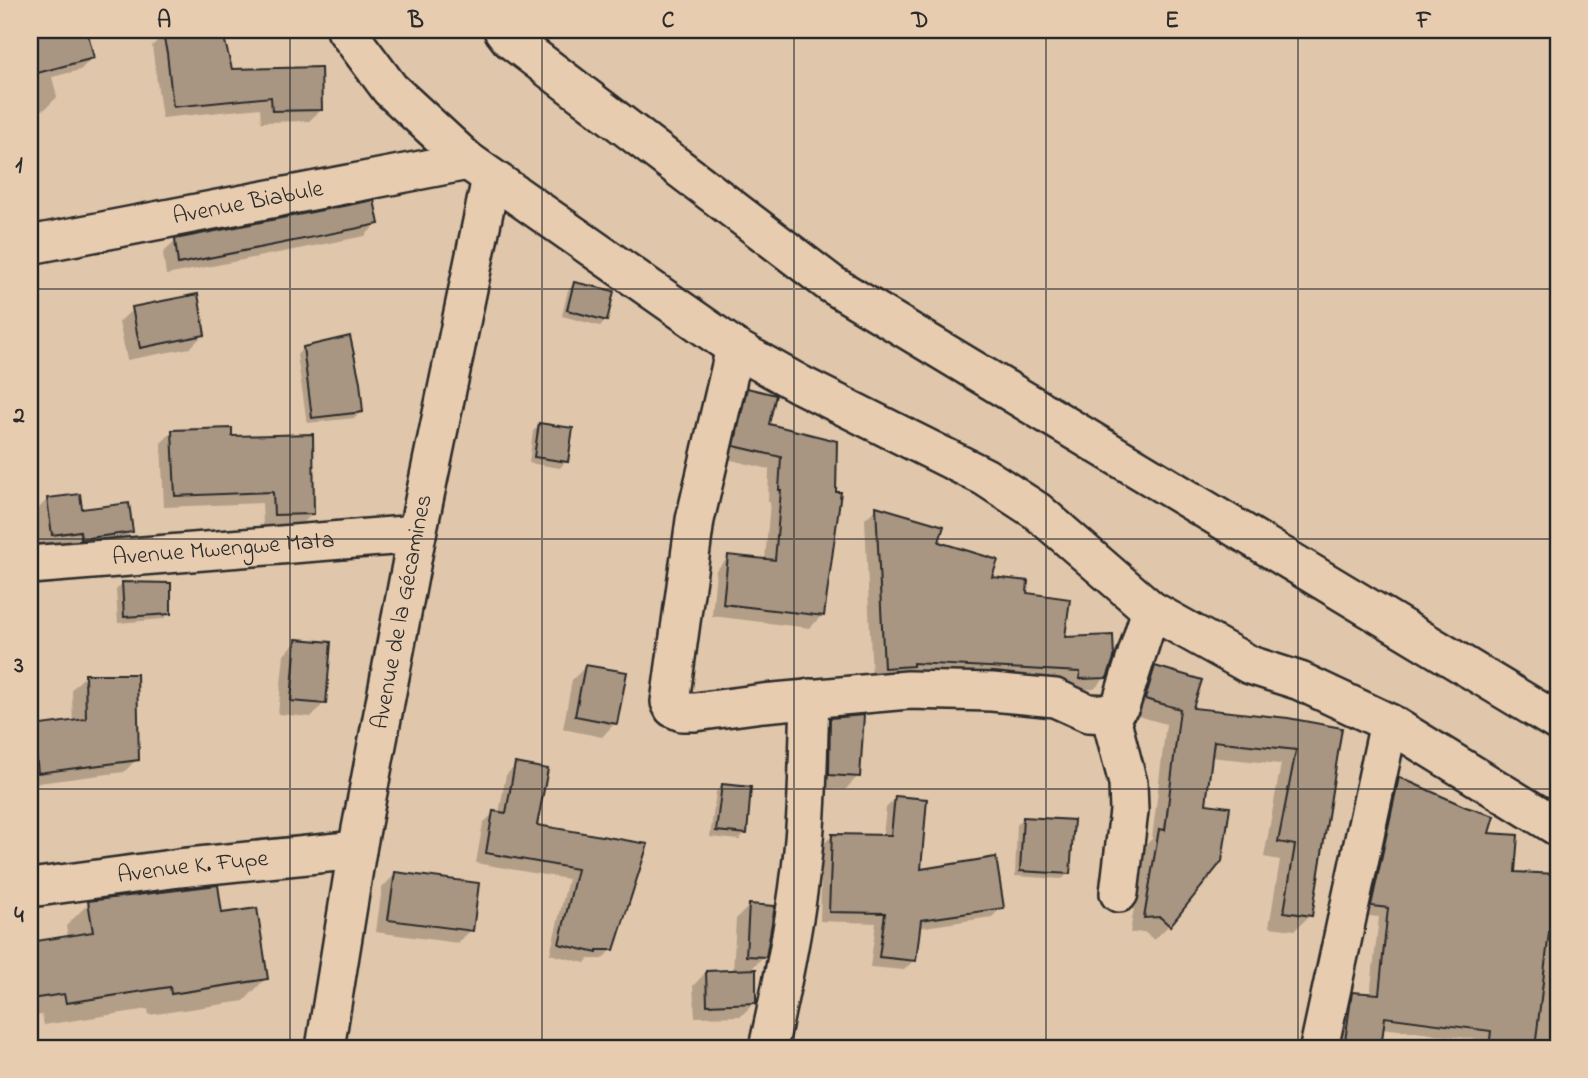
<svg xmlns="http://www.w3.org/2000/svg" width="1588" height="1078" viewBox="0 0 1588 1078" font-family="'Indie Flower',sans-serif">
  <rect width="100%" height="100%" fill="#e0c6aa"/>
  <filter id="ink" filterUnits="userSpaceOnUse"><feTurbulence type="fractalNoise" baseFrequency=".0143" numOctaves="2"/><feDisplacementMap in="SourceGraphic" scale="14" xChannelSelector="R" yChannelSelector="G"/><feConvolveMatrix kernelMatrix="1 2 1 2 8 2 1 2 1" color-interpolation-filters="sRGB"/></filter>
  <g filter="url(#ink)">
    <g fill="#0003">
      <polygon points="40,30 85,30 92,58 80,70 52,77 57,97 45,109 30,113 30,32"/>
      <polygon points="184,30 220,30 230,71 321,110 309,121 261,122 260,108 162,118 152,46 164,34"/>
      <polygon points="377,223 365,236 166,275 163,253 176,240"/>
      <polygon points="575,284 606,320 600,326 562,316 568,290"/>
      <polygon points="133,309 204,334 190,348 127,360 119,322"/>
      <polygon points="303,348 361,411 355,418 307,423 297,355"/>
      <polygon points="748,390 767,426 835,442 822,615 810,628 712,616 716,570 729,557 765,560 770,502 768,502 769,469 723,458 736,402"/>
      <polygon points="540,425 566,461 560,468 529,463 533,431"/>
      <polygon points="173,431 313,513 301,525 263,526 262,503 164,507 161,443"/>
      <polygon points="48,499 80,511 132,532 118,545 39,547 34,513"/>
      <polygon points="877,508 937,543 990,579 1025,595 1063,639 1106,677 1094,689 1069,690 1069,684 902,675 872,679 865,519"/>
      <polygon points="122,584 169,613 163,619 118,623 116,590"/>
      <polygon points="297,641 324,703 311,717 278,714 284,655"/>
      <polygon points="585,667 615,723 602,737 563,729 572,680"/>
      <polygon points="1156,668 1191,710 1340,729 1310,915 1295,930 1269,927 1280,860 1264,857 1281,764 1210,757 1169,925 1154,940 1144,932 1130,933 1144,846 1152,839 1166,724 1131,714 1140,684"/>
      <polygon points="85,676 137,759 124,772 30,784 30,757 37,750 73,730 72,689"/>
      <polygon points="831,720 858,776 845,790 816,788 818,733"/>
      <polygon points="516,765 535,826 645,846 613,949 602,959 588,959 585,963 550,954 568,879 476,863 483,823 494,813 499,813 506,775"/>
      <polygon points="1399,779 1487,835 1513,874 1558,886 1558,1048 1481,1048 1482,1040 1382,1028 1379,1048 1337,1048 1343,1004 1353,994 1370,996 1379,917 1362,915 1389,789"/>
      <polygon points="722,786 745,833 739,840 710,837 716,792"/>
      <polygon points="896,798 919,872 1002,907 992,917 918,928 914,960 904,970 870,967 876,923 820,921 822,845 832,836 883,836 886,808"/>
      <polygon points="1023,819 1069,873 1062,879 1015,876 1017,825"/>
      <polygon points="395,874 471,930 458,943 376,932 382,888"/>
      <polygon points="89,903 221,915 266,978 244,1001 149,1015 148,1009 44,1025 42,1015 30,1017 30,944 68,938 66,926"/>
      <polygon points="749,906 764,956 749,971 754,1003 741,1016 695,1017 693,986 706,972 733,972 736,919"/>
    </g>
    <g fill="#a89683" stroke="#2b2b2b" stroke-width="2">
      <polygon points="30,30 87,30 94,58 30,75"/>
      <polygon points="162,30 222,30 232,69 321,67 322,110 272,111 271,97 173,107 167,53"/>
      <polygon points="374,200 379,224 178,264 175,239"/>
      <polygon points="574,282 614,291 607,321 567,310"/>
      <polygon points="198,294 205,335 140,348 132,307"/>
      <polygon points="350,336 360,382 363,412 312,418 303,347"/>
      <polygon points="747,388 776,395 769,424 837,441 836,492 841,492 824,616 723,604 728,555 775,560 781,490 779,490 781,457 734,446"/>
      <polygon points="539,423 573,428 568,462 534,457"/>
      <polygon points="232,428 232,436 313,434 314,514 274,515 273,492 175,496 172,430"/>
      <polygon points="80,494 82,509 129,503 133,532 81,539 80,531 52,535 47,498"/>
      <polygon points="876,506 944,526 939,542 998,560 992,577 1028,581 1027,593 1070,599 1065,637 1113,635 1114,658 1107,678 1080,679 1080,672 913,663 913,666 884,668"/>
      <polygon points="122,582 171,583 171,614 124,617"/>
      <polygon points="296,639 331,642 326,704 291,701"/>
      <polygon points="585,665 627,672 617,724 575,716"/>
      <polygon points="1155,666 1202,680 1193,708 1288,718 1342,728 1312,916 1284,912 1295,845 1278,842 1296,750 1214,741 1206,804 1230,807 1222,861 1170,926 1160,917 1144,918 1159,829 1165,830 1180,709 1145,699"/>
      <polygon points="85,674 137,674 139,760 38,773 33,726 86,719"/>
      <polygon points="864,715 860,777 829,775 830,718"/>
      <polygon points="515,763 548,769 537,825 648,844 614,950 597,950 597,953 559,944 577,869 486,853 493,811 506,813"/>
      <polygon points="1399,777 1466,807 1494,816 1489,833 1518,835 1515,872 1558,874 1557,932 1549,932 1535,1048 1489,1048 1491,1031 1385,1017 1381,1048 1344,1048 1352,992 1379,994 1388,908 1371,906"/>
      <polygon points="722,784 751,787 747,834 716,831"/>
      <polygon points="895,796 927,799 921,869 996,857 1004,908 921,920 916,961 879,957 885,913 829,912 832,834 891,835"/>
      <polygon points="1023,817 1074,820 1070,874 1020,871"/>
      <polygon points="395,872 479,883 473,931 388,920"/>
      <polygon points="218,885 222,913 257,908 268,979 171,994 170,987 66,1003 64,994 30,999 30,942 93,932 88,901"/>
      <polygon points="749,904 775,906 766,957 746,956"/>
      <polygon points="756,969 756,1003 707,1005 706,971"/>
    </g>
    <g fill="none" stroke-linecap="round" stroke-linejoin="round">
      <defs>
        <g id="street">
          <polyline points="346,30 390,89 468,161 735,348 801,385 985,477 1037,511 1151,610 1250,665 1300,681 1389,723 1558,827"/>
          <polyline points="503,30 510,39 831,284 1558,722"/>
          <path id="s1" d="M30 245 468 161"/>
          <polyline points="735,348 695,520 670,702 673,708 682,712 695,712 763,703 908,690 992,692 1055,698 1088,713 1110,714 1121,704 1151,610"/>
          <path id="s2" d="M30 565 417 534"/>
          <polyline points="1110,714 1128,783 1129,811 1119,893"/>
          <path id="s3" d="M30 888 179 868 357 850"/>
          <path id="s4" d="M325 1048 357 850 417 534 491 178"/>
          <path d="M768 1048C781 989 794 929 801 869 808 812 808 756 810 698"/>
          <polyline points="1319,1048 1389,723"/>
        </g>
      </defs>
      <use href="#street" stroke="#2b2b2b" stroke-width="42"/>
      <use href="#street" stroke="#e8ccaf" stroke-width="37"/>
    </g>
  </g>
  <path fill="none" stroke="#2b2b2b" stroke-width="2" stroke-opacity="0.55" d="M290 30V1048M542 30V1048M794 30V1048M1046 30V1048M1298 30V1048M30 289H1558M30 539H1558M30 789H1558"/>
  <g text-anchor="middle" dominant-baseline="central" stroke-width="5" stroke-linejoin="round" paint-order="stroke">
    <g font-size="24" fill="#2b2b2b" stroke="#e8ccaf">
      <text stroke="none"><textPath href="#s1" startOffset="222">Avenue Biabule</textPath></text>
      <text stroke="none"><textPath href="#s2" startOffset="194">Avenue Mwengwe Mata</textPath></text>
      <text stroke="none"><textPath href="#s4" startOffset="443">Avenue de la Gécamines</textPath></text>
      <text stroke="none"><textPath href="#s3" startOffset="164">Avenue K. Fupe</textPath></text>
    </g>
  </g>
  <rect width="1588" height="1078" fill="none" stroke="#e8ccaf" stroke-width="77"/>
  <rect x="38" y="38" width="1512" height="1002" fill="none" stroke="#2b2b2b" stroke-width="2.5"/>
  <g font-size="23" text-anchor="middle" font-weight="bold" fill="#2b2b2b">
    <text x="164" y="27">A</text>
    <text x="416" y="27">B</text>
    <text x="668" y="27">C</text>
    <text x="920" y="27">D</text>
    <text x="1172" y="27">E</text>
    <text x="1424" y="27">F</text>
    <text x="19" y="172">1</text>
    <text x="19" y="422">2</text>
    <text x="19" y="672">3</text>
    <text x="19" y="922">4</text>
  </g>
</svg>
